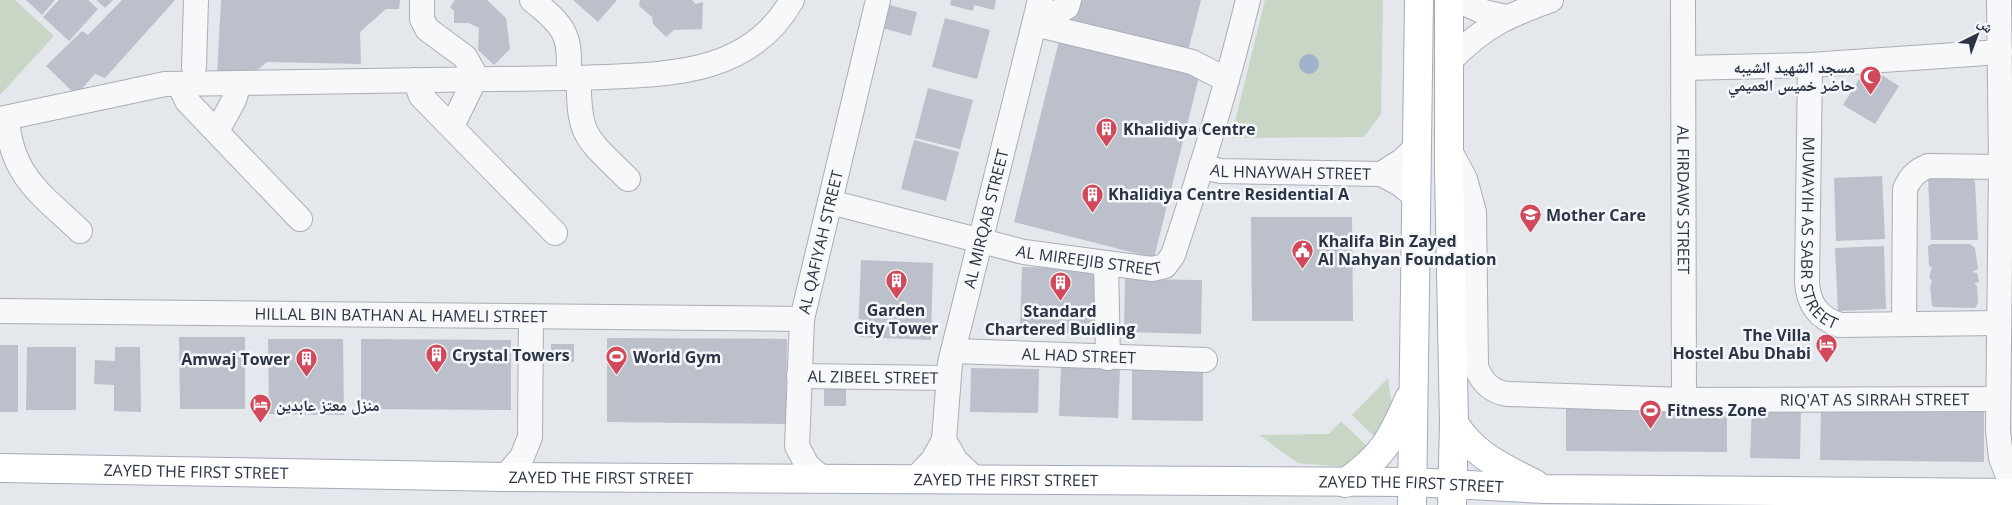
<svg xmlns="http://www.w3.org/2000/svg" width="2012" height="505" viewBox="0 0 2012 505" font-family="'Open Sans','Noto Naskh Arabic',sans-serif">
  <rect width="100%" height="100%" fill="#e4e7ec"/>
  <g fill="#c9d6c5">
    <polygon points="0,0 15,0 54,36 0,95"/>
    <polygon points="1265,0 1383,0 1381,114 1364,137 1231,138"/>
    <polygon points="1388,378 1393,413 1384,446 1352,415"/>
    <polygon points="1341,421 1375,454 1345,467 1298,463 1259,435 1329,434"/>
  </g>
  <circle fill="#9fb4cc" cx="1309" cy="64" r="10"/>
  <g fill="#bbc0ca">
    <polygon points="26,0 55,0 42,15"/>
    <polygon points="59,0 88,0 98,9 69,41 43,17"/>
    <polygon points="96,0 113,0 105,8"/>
    <polygon points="122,0 175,0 105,78 95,74 76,95 46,66 82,31 88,35"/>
    <polygon points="221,0 400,0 399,9 386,9 360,32 361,64 267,62 252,75 217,75"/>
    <polygon points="455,0 487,0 506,18 510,49 494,65 478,50 479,28 469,23 454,23 454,11 450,7"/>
    <polygon points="573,0 617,0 598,22"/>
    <polygon points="640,0 692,0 696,4 703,2 702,29 674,30 666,37 653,24 652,17 639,6"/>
    <polygon points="951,0 996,0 994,10 974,5 973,11 950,5"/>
    <polygon points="1075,0 1201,0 1187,55 1069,24"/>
    <polygon points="885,4 917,12 911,36 879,27"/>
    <polygon points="945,18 990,30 977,79 932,67"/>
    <polygon points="1060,37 1200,73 1154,258 1014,222"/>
    <polygon points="1867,66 1899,86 1875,124 1843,105"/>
    <polygon points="928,88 973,100 960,149 915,138"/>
    <polygon points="914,140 959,152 946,201 901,189"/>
    <polygon points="1933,174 1971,176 1975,182 1978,240 1931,240 1928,179"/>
    <polygon points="1882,176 1885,239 1836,241 1834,178"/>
    <polygon points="1251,217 1352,217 1353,321 1252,321"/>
    <polygon points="1932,244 1970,244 1975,248 1978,269 1972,272 1977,273 1979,282 1974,283 1977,286 1978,303 1975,308 1934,307 1932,305 1930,287 1932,281 1929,277 1932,267 1929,266 1928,246"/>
    <polygon points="1884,246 1886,309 1838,311 1835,248"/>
    <polygon points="861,260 933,263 931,340 858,337"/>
    <polygon points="1022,267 1100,269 1098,334 1020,332"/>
    <polygon points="1125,279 1202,280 1201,334 1124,332"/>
    <polygon points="179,337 245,337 245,409 180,409"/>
    <polygon points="607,338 787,339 786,424 607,422"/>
    <polygon points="268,339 343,339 344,415 269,414"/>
    <polygon points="361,339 511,340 511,410 361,409"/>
    <rect x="551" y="344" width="23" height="18"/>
    <rect x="0" y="345" width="18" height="67"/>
    <polygon points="27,347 76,347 76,410 26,410"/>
    <polygon points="115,347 140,347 141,412 114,411 114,385 94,384 95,360 115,361"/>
    <polygon points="1061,366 1120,368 1118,418 1059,416"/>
    <polygon points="971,368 1039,369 1038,413 970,412"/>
    <polygon points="1132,368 1203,368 1203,421 1132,420"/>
    <rect x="824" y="389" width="22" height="17"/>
    <polygon points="1984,402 1984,462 1820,460 1821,406"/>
    <polygon points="1566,403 1727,404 1727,452 1566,451"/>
    <polygon points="1752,406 1801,407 1800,459 1750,458"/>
  </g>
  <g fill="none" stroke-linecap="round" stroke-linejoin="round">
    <defs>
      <g id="minor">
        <polyline points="422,0 422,19 427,29 465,57 473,71 472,85 452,126"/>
        <path d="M532 0C565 26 572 36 568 78H579C658 74 747 80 792 0"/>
        <polyline points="1457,0 1484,12 1506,17"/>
        <path id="s1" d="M1683 0 1684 400"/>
        <polyline points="1999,0 2001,167 1998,430 2001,458 2012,486"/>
        <polyline points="1038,11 1057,13 1067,7 1069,0"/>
        <polyline points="1035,24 1192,62 1227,80"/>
        <path d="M1451 60C1484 26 1507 16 1551 0"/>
        <path id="s2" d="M1810 65 1807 281C1808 304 1818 318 1840 325L1998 323"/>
        <polyline points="194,67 196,0"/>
        <polyline points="1684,68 1810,65 2000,52"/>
        <path d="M579 78C578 138 587 138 628 179"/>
        <polyline points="415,80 421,96 555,233"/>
        <polyline points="179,84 187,101 300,219"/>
        <path d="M7 118C11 176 41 194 80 231"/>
        <polyline points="0,119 165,84 568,78"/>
        <polyline points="217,131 234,100 239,84"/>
        <path id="s3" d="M1449 149 1465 179 1474 212 1476 367C1482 382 1491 392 1508 394L1684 400 1998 399"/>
        <path id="s4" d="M1201 167 1221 171 1381 174 1400 184 1417 198"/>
        <polyline points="1381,174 1403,160 1417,146"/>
        <path id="s5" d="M830 202 1024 252 1152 269 1165 266 1173 255C1201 171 1227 86 1248 0"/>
        <polyline points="1106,263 1108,358"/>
        <path id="s6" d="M0 311 802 319"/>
        <path d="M1904 323 1905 189C1910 177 1916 171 1928 166L2001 167"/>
        <path id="s7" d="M953 351 1205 360"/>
        <path id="s8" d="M799 376 948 378"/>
        <polyline points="944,440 956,461 977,481"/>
        <polyline points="505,477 522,457 530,437 531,317"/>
        <path id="s9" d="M823 479 807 465 797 446 802 319 878 0"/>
        <path id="s10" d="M915 479 933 460 944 440 950 363 1040 0"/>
      </g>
      <g id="major">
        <polyline points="1449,0 1449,171 1454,423 1452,505"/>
        <path d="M1454 423C1473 455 1502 467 1535 484"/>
        <path id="s11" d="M0 468 505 477 1412 482 1545 489 2012 493"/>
        <path d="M1345 483C1383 456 1391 440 1409 399"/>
        <polyline points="1412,505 1419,0"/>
      </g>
    </defs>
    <use href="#minor" stroke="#a9aeb7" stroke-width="26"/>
    <use href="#major" stroke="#a3abb8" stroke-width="30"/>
    <use href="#minor" stroke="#f7f8fa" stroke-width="24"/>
    <use href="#major" stroke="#fff" stroke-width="28"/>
  </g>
  <defs>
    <symbol id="mosque-pin" viewBox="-11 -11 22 30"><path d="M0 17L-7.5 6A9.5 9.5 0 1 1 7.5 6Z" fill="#d1495b" stroke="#f4f6f9"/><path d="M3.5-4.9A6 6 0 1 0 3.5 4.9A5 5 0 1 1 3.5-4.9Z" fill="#fff"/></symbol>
    <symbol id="building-pin" viewBox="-11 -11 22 30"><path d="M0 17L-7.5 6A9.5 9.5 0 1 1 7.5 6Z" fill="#d1495b" stroke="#f4f6f9"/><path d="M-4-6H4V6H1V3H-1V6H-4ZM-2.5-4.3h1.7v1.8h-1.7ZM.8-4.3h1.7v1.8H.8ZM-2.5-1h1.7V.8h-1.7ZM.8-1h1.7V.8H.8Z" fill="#fff"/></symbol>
    <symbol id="school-pin" viewBox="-11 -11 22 30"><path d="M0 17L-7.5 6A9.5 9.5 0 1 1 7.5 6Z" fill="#d1495b" stroke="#f4f6f9"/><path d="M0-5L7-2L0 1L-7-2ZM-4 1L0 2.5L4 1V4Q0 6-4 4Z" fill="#fff"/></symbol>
    <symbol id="civic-pin" viewBox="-11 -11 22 30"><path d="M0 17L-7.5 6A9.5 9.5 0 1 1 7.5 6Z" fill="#d1495b" stroke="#f4f6f9"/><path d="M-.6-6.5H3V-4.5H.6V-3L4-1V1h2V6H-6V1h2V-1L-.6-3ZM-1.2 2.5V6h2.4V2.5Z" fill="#fff"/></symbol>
    <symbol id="hotel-pin" viewBox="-11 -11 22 30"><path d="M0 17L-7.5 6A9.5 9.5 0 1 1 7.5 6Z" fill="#d1495b" stroke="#f4f6f9"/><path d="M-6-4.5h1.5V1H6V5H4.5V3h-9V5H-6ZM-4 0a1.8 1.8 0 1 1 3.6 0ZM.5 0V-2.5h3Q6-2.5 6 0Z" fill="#fff"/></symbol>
    <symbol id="stadium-pin" viewBox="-11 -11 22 30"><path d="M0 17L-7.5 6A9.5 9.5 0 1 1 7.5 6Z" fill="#d1495b" stroke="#f4f6f9"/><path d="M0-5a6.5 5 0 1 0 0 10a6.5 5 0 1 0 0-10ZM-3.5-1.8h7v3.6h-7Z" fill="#fff"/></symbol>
  </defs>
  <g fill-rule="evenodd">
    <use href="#mosque-pin" x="1858" y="64" width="25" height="34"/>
    <use href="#building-pin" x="1094" y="116" width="25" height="34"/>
    <use href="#building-pin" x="1080" y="182" width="25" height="34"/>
    <use href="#school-pin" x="1518" y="202" width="25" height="34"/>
    <use href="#civic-pin" x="1290" y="238" width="25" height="34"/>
    <use href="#building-pin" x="884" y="268" width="25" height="34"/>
    <use href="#building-pin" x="1048" y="270" width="25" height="34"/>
    <use href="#hotel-pin" x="1814" y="332" width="25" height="34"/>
    <use href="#building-pin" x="424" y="342" width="25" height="34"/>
    <use href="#stadium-pin" x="604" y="344" width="25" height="34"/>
    <use href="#building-pin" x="294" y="346" width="25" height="34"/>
    <use href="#hotel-pin" x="248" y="392" width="25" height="34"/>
    <use href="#stadium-pin" x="1638" y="398" width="25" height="34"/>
  </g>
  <g text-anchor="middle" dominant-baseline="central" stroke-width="5" stroke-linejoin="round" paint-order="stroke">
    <g font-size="16" font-weight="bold" fill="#2b3445" stroke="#f4f6f9" text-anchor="start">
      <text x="1855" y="67" text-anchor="end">مسجد الشهيد الشيبه<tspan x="1855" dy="18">حاضر خميس العميمي</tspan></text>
      <text x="1123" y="129">Khalidiya Centre</text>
      <text x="1108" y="194">Khalidiya Centre Residential A</text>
      <text x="1546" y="215">Mother Care</text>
      <text x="1318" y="241">Khalifa Bin Zayed<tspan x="1318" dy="18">Al Nahyan Foundation</tspan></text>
      <text x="896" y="310" text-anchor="middle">Garden<tspan x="896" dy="18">City Tower</tspan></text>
      <text x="1060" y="311" text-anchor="middle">Standard<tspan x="1060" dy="18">Chartered Buidling</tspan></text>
      <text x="1811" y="335" text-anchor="end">The Villa<tspan x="1811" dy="18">Hostel Abu Dhabi</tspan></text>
      <text x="452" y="355">Crystal Towers</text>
      <text x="633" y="357">World Gym</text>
      <text x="290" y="359" text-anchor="end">Amwaj Tower</text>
      <text x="276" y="405">منزل معتز عابدين</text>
      <text x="1667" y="410">Fitness Zone</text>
    </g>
    <g font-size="16" fill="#2b3445" stroke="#f4f6f9">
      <text stroke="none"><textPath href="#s4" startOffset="90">AL HNAYWAH STREET</textPath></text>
      <text stroke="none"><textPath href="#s1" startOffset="200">AL FIRDAWS STREET</textPath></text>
      <text stroke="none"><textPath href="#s10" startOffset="275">AL MIRQAB STREET</textPath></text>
      <text stroke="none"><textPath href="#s2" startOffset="172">MUWAYIH AS SABR STREET</textPath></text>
      <text stroke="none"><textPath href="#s9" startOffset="249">AL QAFIYAH STREET</textPath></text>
      <text stroke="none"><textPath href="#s5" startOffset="266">AL MIREEJIB STREET</textPath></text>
      <text stroke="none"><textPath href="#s6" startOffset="401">HILLAL BIN BATHAN AL HAMELI STREET</textPath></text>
      <text stroke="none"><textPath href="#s7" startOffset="126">AL HAD STREET</textPath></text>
      <text stroke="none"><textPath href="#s8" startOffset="74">AL ZIBEEL STREET</textPath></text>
      <text stroke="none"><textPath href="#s3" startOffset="634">RIQ'AT AS SIRRAH STREET</textPath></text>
      <text stroke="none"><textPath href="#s11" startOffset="196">ZAYED THE FIRST STREET</textPath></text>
      <text stroke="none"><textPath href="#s11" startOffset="601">ZAYED THE FIRST STREET</textPath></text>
      <text stroke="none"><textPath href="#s11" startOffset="1006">ZAYED THE FIRST STREET</textPath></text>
      <text stroke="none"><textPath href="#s11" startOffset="1411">ZAYED THE FIRST STREET</textPath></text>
    </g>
  </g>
  <g transform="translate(1977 35) rotate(42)" stroke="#f4f6f9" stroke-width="4" paint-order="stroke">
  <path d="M0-4L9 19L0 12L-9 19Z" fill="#2b3445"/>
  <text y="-8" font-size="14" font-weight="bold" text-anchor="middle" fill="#2b3445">ش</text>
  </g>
</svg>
